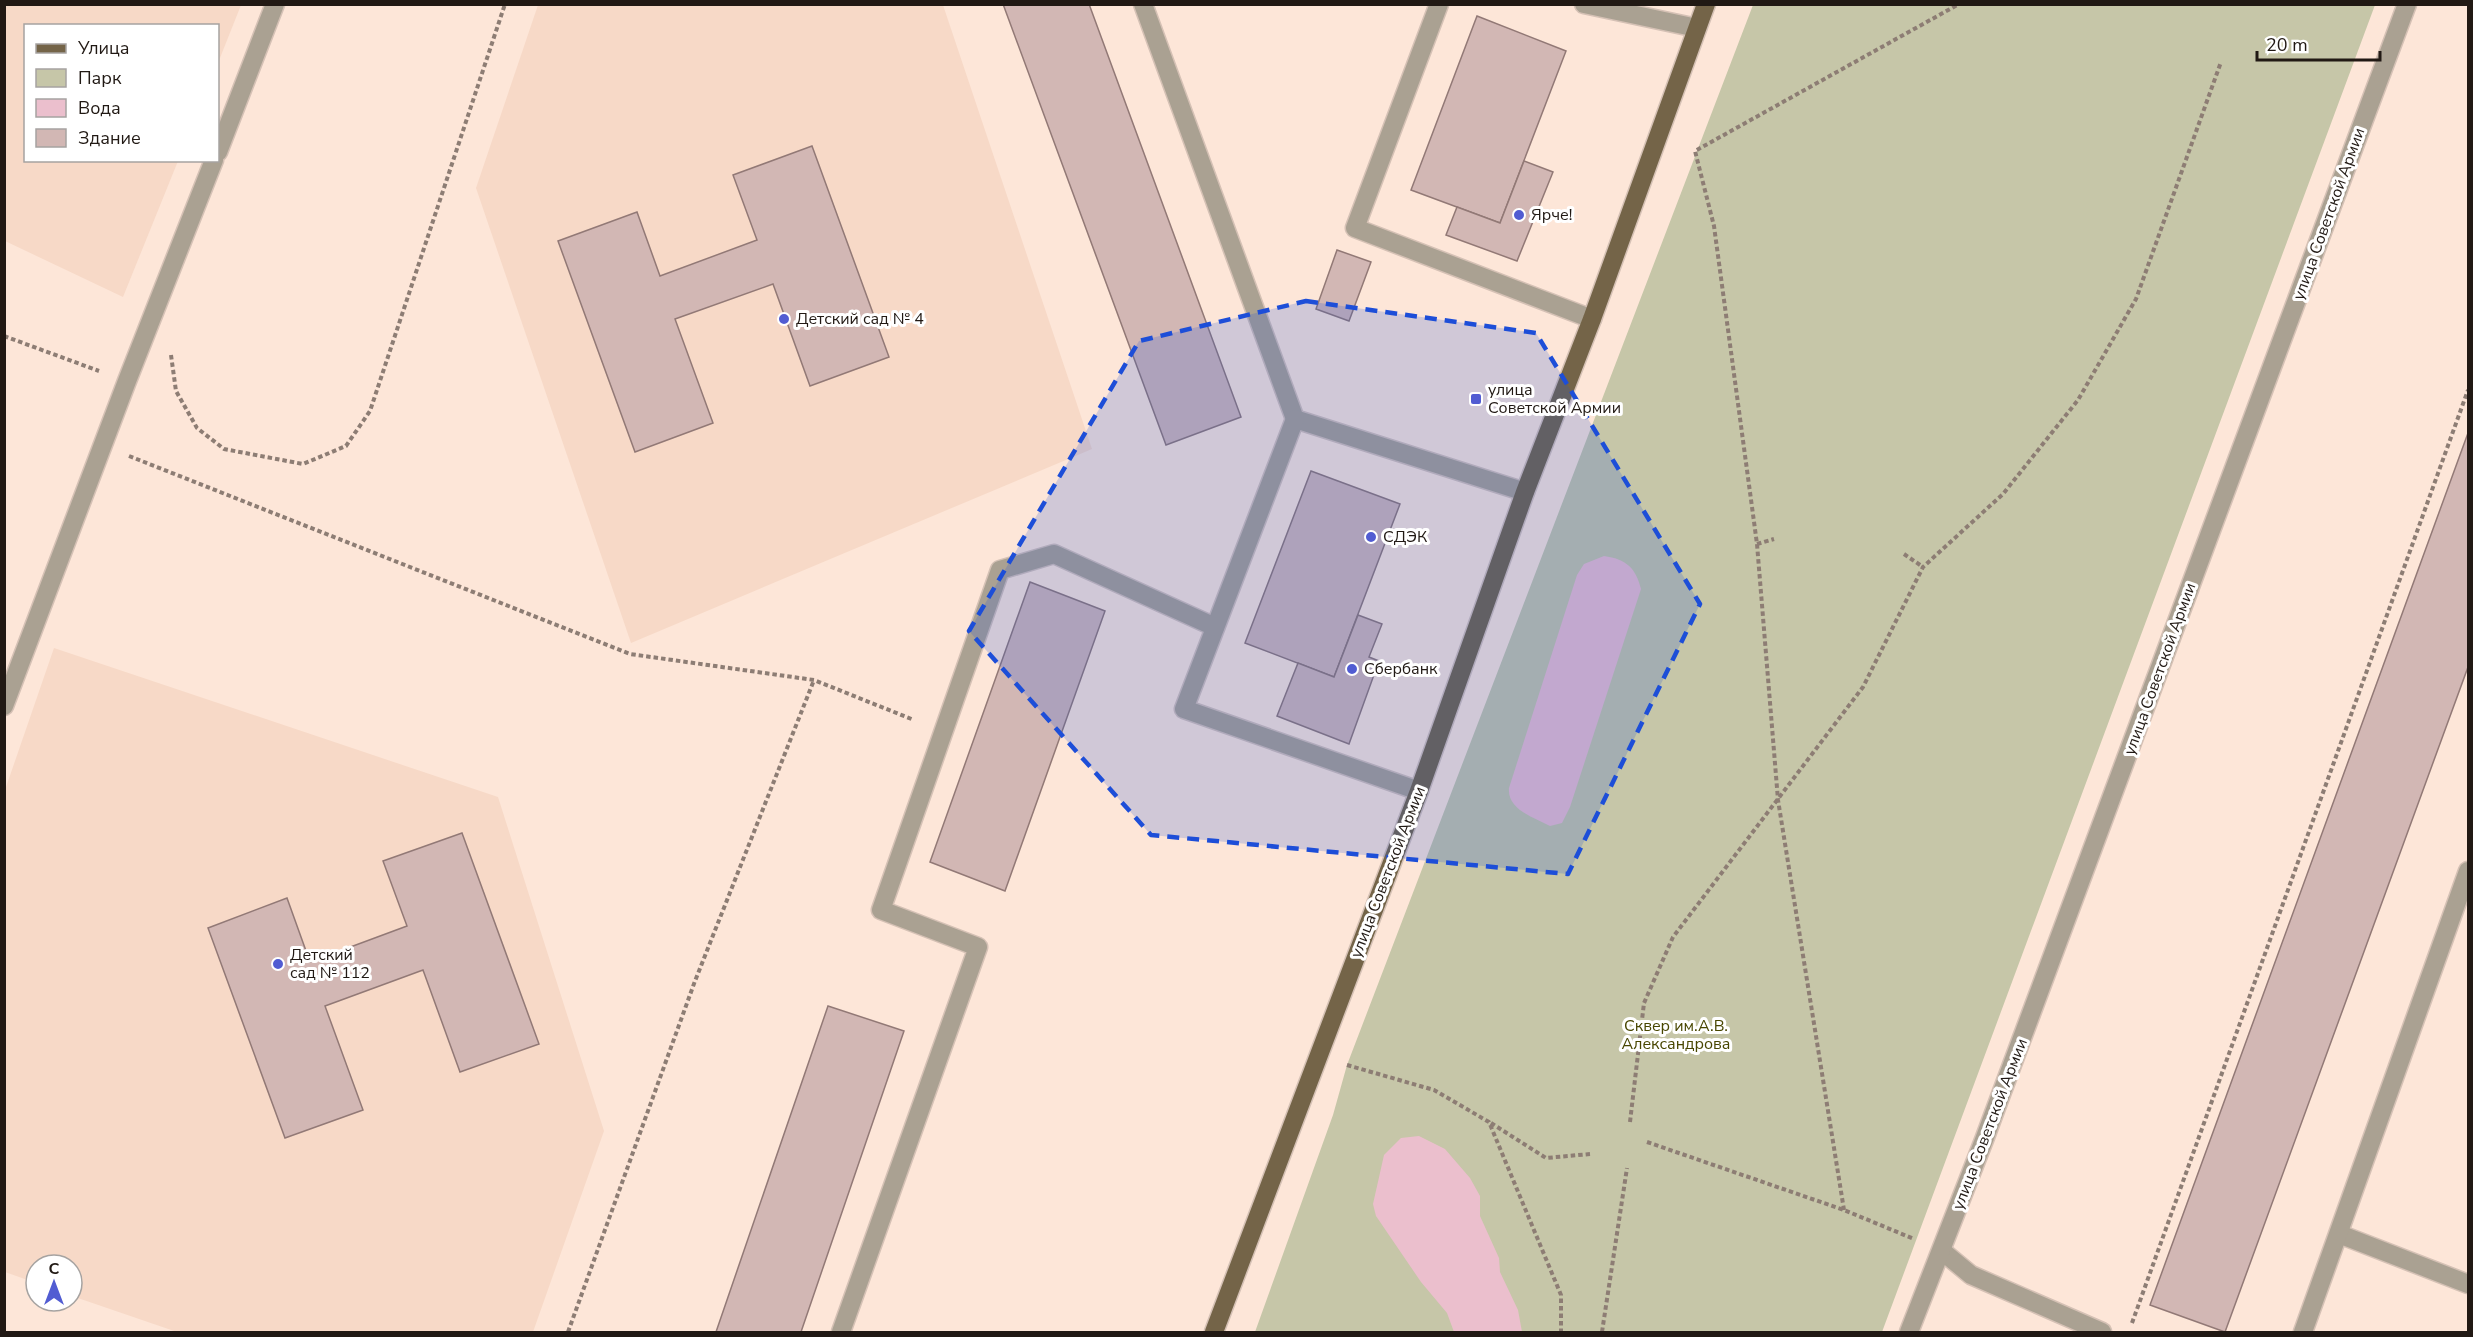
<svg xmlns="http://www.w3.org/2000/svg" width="2473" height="1337" viewBox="0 0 2473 1337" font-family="'Nunito Sans',sans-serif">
  <rect width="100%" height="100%" fill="#fde6d8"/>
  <g fill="#f7d9c7">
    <polygon points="4,5 241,5 218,63 218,26 26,26 26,160 178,161 123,297 5,241"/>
    <polygon points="538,5 943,5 1092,449 631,643 476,188"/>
    <polygon points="54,648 498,797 604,1131 533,1332 177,1332 72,1296 72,1265 36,1265 36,1283 5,1272 5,790"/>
  </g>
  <polygon fill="#c6c6a8" points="1753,5 2375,5 1882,1332 1255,1332 1333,1115 1347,1065"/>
  <g fill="#ebbfcd">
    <path d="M1604 556C1626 559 1636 568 1641 589L1570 807 1562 823 1550 826C1534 817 1507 810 1509 788L1577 575 1584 564Z"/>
    <polygon points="1419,1136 1445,1149 1470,1178 1480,1196 1480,1216 1499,1258 1500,1272 1518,1310 1522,1332 1454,1332 1447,1313 1421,1282 1376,1216 1373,1204 1384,1155 1401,1138"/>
  </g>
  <g fill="#d2b7b4" stroke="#927976" stroke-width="1.5">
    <polygon points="1003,4 1089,4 1241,417 1166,445"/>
    <polygon points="1477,16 1566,51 1500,223 1411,190"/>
    <polygon points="812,146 889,357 810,386 773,284 675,319 713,423 635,452 558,241 637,212 660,276 757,240 733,175"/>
    <polygon points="1524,161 1553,172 1517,261 1446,235 1457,207 1500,223"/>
    <polygon points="1337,250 1371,262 1349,321 1316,309"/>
    <polygon points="2468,433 2468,667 2225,1332 2150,1305"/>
    <polygon points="1311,471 1400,504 1334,677 1245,643"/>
    <polygon points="1030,582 1105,611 1005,891 930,862"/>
    <polygon points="1358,615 1382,624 1369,657 1379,661 1349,744 1277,716 1298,663 1334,677"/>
    <polygon points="462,833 539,1044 460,1072 423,970 325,1006 363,1110 285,1138 208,928 287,898 310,962 407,926 383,861"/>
    <polygon points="828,1006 904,1031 801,1332 716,1332"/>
  </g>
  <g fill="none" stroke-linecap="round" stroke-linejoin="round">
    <defs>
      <g id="service">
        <polyline points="1143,4 1295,419 1525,492"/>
        <polyline points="1439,4 1355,228 1592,319"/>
        <polyline points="1584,4 1697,28"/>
        <polyline points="218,152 275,4"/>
        <polyline points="1295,419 1184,709 1419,791"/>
        <polyline points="4,706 127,381 214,160"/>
        <polyline points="2339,1234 2468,1284"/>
        <polyline points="1942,1251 1971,1275 2102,1332"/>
        <polyline points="841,1332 978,947 881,910 1000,570 1054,554 1215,627"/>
        <polyline points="2303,1332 2468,871"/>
      </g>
      <polyline id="minor" points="1909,1332 1984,1140 2407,4"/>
      <polyline id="primary" points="1214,1332 1419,791 1525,492 1592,319 1706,4"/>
    </defs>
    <use href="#service" stroke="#d5c1b5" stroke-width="21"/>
    <use href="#minor" stroke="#d5c1b5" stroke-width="21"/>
    <use href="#primary" stroke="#d5c1b5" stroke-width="21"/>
    <g stroke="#8d7d74" stroke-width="4" stroke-dasharray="4.5 3" stroke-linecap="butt">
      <polyline points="4,336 99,371"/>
      <polyline points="171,355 176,391 197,428 224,449 303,464 346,446 370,411 505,4"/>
      <polyline points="129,456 630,654 814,680 914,720"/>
      <polyline points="1757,544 1774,539"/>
      <polyline points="1904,554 1923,567"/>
      <polyline points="1347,1065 1434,1090 1489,1122 1561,1295 1561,1332"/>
      <polyline points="1630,1122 1644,1003 1673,937 1863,687 1923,567 2003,494 2078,400 2136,299 2221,62"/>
      <polyline points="1491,1123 1546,1158 1590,1154"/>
      <polyline points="1647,1142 1844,1210 1914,1239"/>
      <polyline points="1844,1210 1778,800 1757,544 1714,226 1695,151 1959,4"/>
      <polyline points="2132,1323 2468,390"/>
      <polyline points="568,1332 695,981 814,680"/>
      <polyline points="1602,1332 1627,1168"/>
    </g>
    <use href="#service" stroke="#aaa192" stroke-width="18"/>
    <use href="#minor" stroke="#aaa192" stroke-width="18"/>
    <use href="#primary" stroke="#746448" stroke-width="18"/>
  </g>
  <path fill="#1d4ed8" fill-opacity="0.2" stroke="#1d4ed8" stroke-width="4.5" stroke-dasharray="12 8" stroke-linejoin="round" d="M1306 301 1536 333 1700 604 1568 874 1151 835 969 631 1139 341Z"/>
  <g fill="#515cd2" stroke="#fff" stroke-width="2">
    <circle cx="1519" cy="215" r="6"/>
    <circle cx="784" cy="319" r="6"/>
    <rect x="1470" y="393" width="12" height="12" rx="3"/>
    <circle cx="1371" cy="537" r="6"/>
    <circle cx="1352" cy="669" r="6"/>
    <circle cx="278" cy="964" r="6"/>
  </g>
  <g text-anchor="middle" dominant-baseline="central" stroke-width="6" stroke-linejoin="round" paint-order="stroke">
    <g font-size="16" fill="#211914" stroke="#fff">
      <text transform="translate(2329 214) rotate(-70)">улица Советской Армии</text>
      <text transform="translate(2160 669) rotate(-70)">улица Советской Армии</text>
      <text transform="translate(1388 872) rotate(-69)">улица Советской Армии</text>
      <text transform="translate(1990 1124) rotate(-69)">улица Советской Армии</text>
    </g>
    <g font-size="16" fill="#211914" stroke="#fff" text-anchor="start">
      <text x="1531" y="215">Ярче!</text>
      <text x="796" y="319">Детский сад № 4</text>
      <text x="1488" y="390">улица<tspan x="1488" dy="18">Советской Армии</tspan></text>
      <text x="1383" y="537">СДЭК</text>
      <text x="1364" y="669">Сбербанк</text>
      <text x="290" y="955">Детский<tspan x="290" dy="18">сад № 112</tspan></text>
    </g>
    <g font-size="16" fill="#484600" stroke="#fff">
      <text x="1676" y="1026">Сквер им.А.В.<tspan x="1676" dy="18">Александрова</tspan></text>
    </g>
  </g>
  <rect width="2473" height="1337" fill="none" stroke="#211914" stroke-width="12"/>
  <rect x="24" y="24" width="195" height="138" fill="#ffffff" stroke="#a6a3a1" stroke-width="1.5"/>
  <rect x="36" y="44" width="30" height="9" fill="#746448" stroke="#a6a3a1" stroke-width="1.5"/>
  <text x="78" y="54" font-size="18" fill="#211914">Улица</text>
  <rect x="36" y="69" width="30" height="18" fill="#c6c6a8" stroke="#a6a3a1" stroke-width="1.5"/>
  <text x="78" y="84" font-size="18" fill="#211914">Парк</text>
  <rect x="36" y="99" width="30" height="18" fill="#ebbfcd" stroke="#a6a3a1" stroke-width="1.5"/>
  <text x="78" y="114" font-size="18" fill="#211914">Вода</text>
  <rect x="36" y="129" width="30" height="18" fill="#d2b7b4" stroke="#a6a3a1" stroke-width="1.5"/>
  <text x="78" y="144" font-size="18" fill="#211914">Здание</text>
  <g transform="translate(54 1283)"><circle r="28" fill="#ffffff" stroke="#a6a3a1" stroke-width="1.5"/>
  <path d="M0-4.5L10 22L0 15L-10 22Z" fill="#515cd2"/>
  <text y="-9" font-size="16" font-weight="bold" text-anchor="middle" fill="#211914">С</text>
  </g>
  <path d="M2257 51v9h123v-9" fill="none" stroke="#211914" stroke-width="3"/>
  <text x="2266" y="51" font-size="18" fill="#211914" stroke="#ffffff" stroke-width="4.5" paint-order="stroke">20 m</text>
</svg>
